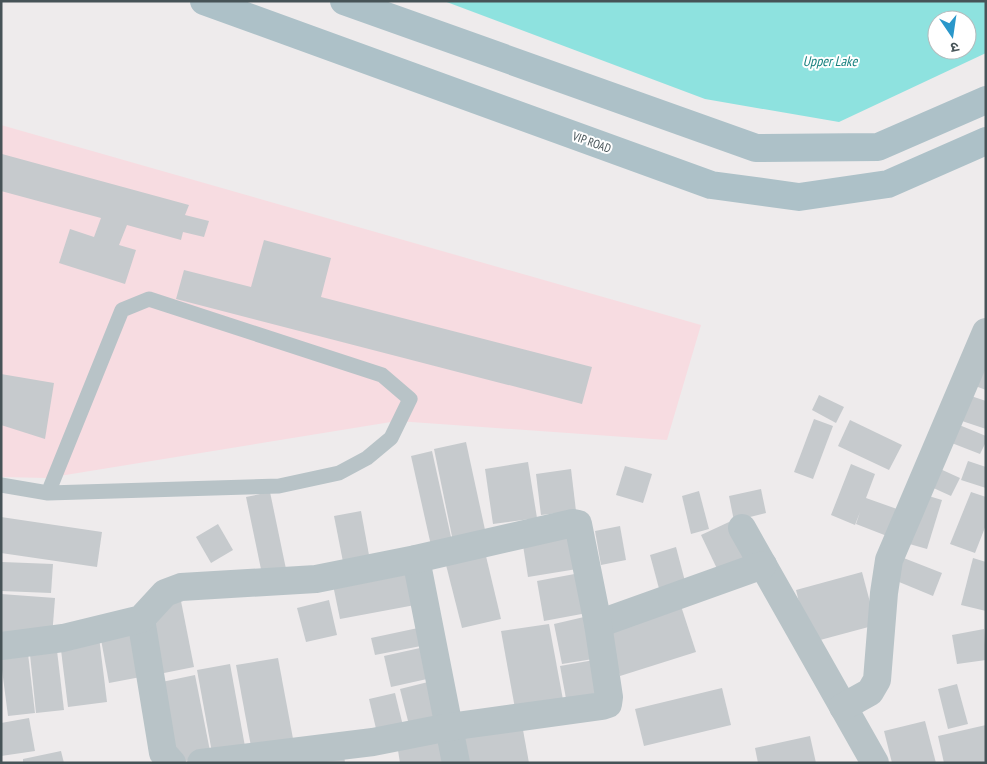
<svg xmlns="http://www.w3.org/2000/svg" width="987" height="764" viewBox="0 0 987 764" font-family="'PT Sans Narrow','Noto Sans Devanagari',sans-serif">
  <rect width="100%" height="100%" fill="#eeebec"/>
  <polygon fill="#f7dce1" points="1,125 701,325 667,440 397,421 47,478 1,477"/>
  <path fill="#8ee2df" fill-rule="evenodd" d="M444 1H986V53L839 122 705 99ZM937 20H967V50H937Z"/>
  <g fill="#c6cacd">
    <polygon points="2,154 189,205 185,215 209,221 204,237 183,232 181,240 127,225 119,245 136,250 125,284 59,263 70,229 94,237 101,218 1,191"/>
    <polygon points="264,240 331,258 321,297 592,367 582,404 176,299 184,270 251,287"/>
    <polygon points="986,363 986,390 970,384"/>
    <polygon points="1,374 54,383 45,439 1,425"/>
    <polygon points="962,393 986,401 986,429 953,418"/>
    <polygon points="819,395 844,407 836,423 812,410"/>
    <polygon points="814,419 833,426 813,479 794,472"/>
    <polygon points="850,420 902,445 889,470 838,446"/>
    <polygon points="952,422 986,436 986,442 980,454 944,440"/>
    <polygon points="466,442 487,539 454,546 434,449"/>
    <polygon points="432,451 453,546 432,550 411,456"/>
    <polygon points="968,461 986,467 986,488 961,480"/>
    <polygon points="528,462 537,518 493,524 485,469"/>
    <polygon points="851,464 875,474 866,498 897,509 887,536 856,524 860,512 855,525 831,515"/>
    <polygon points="625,466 652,474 643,503 616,495"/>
    <polygon points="938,468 960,478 951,496 929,486"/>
    <polygon points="571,469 576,511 541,515 536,474"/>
    <polygon points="761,489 766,513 734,521 729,496"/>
    <polygon points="699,491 709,529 691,534 682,496"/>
    <polygon points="270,492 286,569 262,574 246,497"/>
    <polygon points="971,492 986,497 986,525 975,553 950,544"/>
    <polygon points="922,494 942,500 927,549 906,543"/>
    <polygon points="361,511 371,566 345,572 334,516"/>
    <polygon points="1,517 102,532 97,567 1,553"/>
    <polygon points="729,522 749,562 720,575 701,535"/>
    <polygon points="218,524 233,550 211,563 196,537"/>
    <polygon points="620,526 626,560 601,565 595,531"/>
    <polygon points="571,531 577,569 528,577 522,539"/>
    <polygon points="676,547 687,589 661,596 650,555"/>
    <polygon points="485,552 501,619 462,628 445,561"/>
    <polygon points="896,555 942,573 933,596 887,577"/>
    <polygon points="973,558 986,562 986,611 961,605"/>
    <polygon points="2,562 53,564 51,593 1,591"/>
    <polygon points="407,565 415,605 340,619 332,580"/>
    <polygon points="862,572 876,625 809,643 796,590"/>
    <polygon points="580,573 587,613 544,621 537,581"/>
    <polygon points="1,594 55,598 52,637 1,633"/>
    <polygon points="180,596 194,667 154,675 148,615"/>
    <polygon points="329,600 337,635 306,642 297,608"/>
    <polygon points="681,606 696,652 620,676 605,629"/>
    <polygon points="584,617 593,659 562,664 554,624"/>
    <polygon points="549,624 564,705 516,714 501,631"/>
    <polygon points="136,627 146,676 109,683 100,634"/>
    <polygon points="418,628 421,646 375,655 371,638"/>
    <polygon points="984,629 986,660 957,664 952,635"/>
    <polygon points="99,637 107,702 68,707 60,642"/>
    <polygon points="56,642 64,710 36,713 29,645"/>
    <polygon points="27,645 35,713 8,716 1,662 1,649"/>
    <polygon points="420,648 427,679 391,687 384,656"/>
    <polygon points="278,658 294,744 252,752 236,665"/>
    <polygon points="594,660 600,698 567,704 560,666"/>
    <polygon points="230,664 246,752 213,758 197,670"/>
    <polygon points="195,675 211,756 176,763 157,683"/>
    <polygon points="428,682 438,722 410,729 400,689"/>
    <polygon points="957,684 968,724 948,729 938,689"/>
    <polygon points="722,688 731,725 644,746 635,709"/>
    <polygon points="395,693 404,730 378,737 369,699"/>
    <polygon points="29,718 35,751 1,756 1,723"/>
    <polygon points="521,719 529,763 462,763 455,732"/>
    <polygon points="925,721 936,763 892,763 884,731"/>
    <polygon points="986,725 986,763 944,763 938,736"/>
    <polygon points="810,736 816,763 758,763 755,748"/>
    <polygon points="439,737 443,763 400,763 397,744"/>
    <polygon points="61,751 64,763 23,763 23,759"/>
    <polygon points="344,755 345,763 306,763"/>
  </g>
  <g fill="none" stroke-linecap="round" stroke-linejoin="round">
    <polyline stroke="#b8c3c7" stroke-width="15" points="1,485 48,493 279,486 339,473 367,458 391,438 410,399 382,375 149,299 122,310 48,493"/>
    <g stroke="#b8c3c7" stroke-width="28">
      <polyline points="742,528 875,763"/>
      <polyline points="416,559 456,763"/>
      <polyline points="141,619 163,753 172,763"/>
      <polyline points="598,624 763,565"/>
      <polyline points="1,646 63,638 141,619 165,593 181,587 316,579 416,559 573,523 578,524 598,624 609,697 608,704 602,706 449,727 373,742 201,763"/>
      <polyline points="843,707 870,692 877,680 884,593 889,560 986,332"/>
    </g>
    <g stroke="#adc1c8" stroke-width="28">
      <polyline points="204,1 711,185 799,197 888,184 986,141"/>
      <polyline points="344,1 756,148 878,147 986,100"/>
    </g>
  </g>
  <g text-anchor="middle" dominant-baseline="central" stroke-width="4" stroke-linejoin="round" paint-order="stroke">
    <g font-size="12" fill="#465357" stroke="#fff">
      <text transform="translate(592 142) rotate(20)">VIP ROAD</text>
    </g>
    <g font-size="14" font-style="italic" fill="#18827f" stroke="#fff">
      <text x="830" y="61">Upper Lake</text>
    </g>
  </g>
  <rect width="987" height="764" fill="none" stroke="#465357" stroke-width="5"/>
  <g transform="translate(952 35) rotate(167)"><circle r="24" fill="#ffffff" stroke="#b5babc"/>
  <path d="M0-4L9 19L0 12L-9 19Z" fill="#2a97ca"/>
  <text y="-8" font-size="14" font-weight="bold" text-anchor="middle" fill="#465357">उ</text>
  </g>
</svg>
